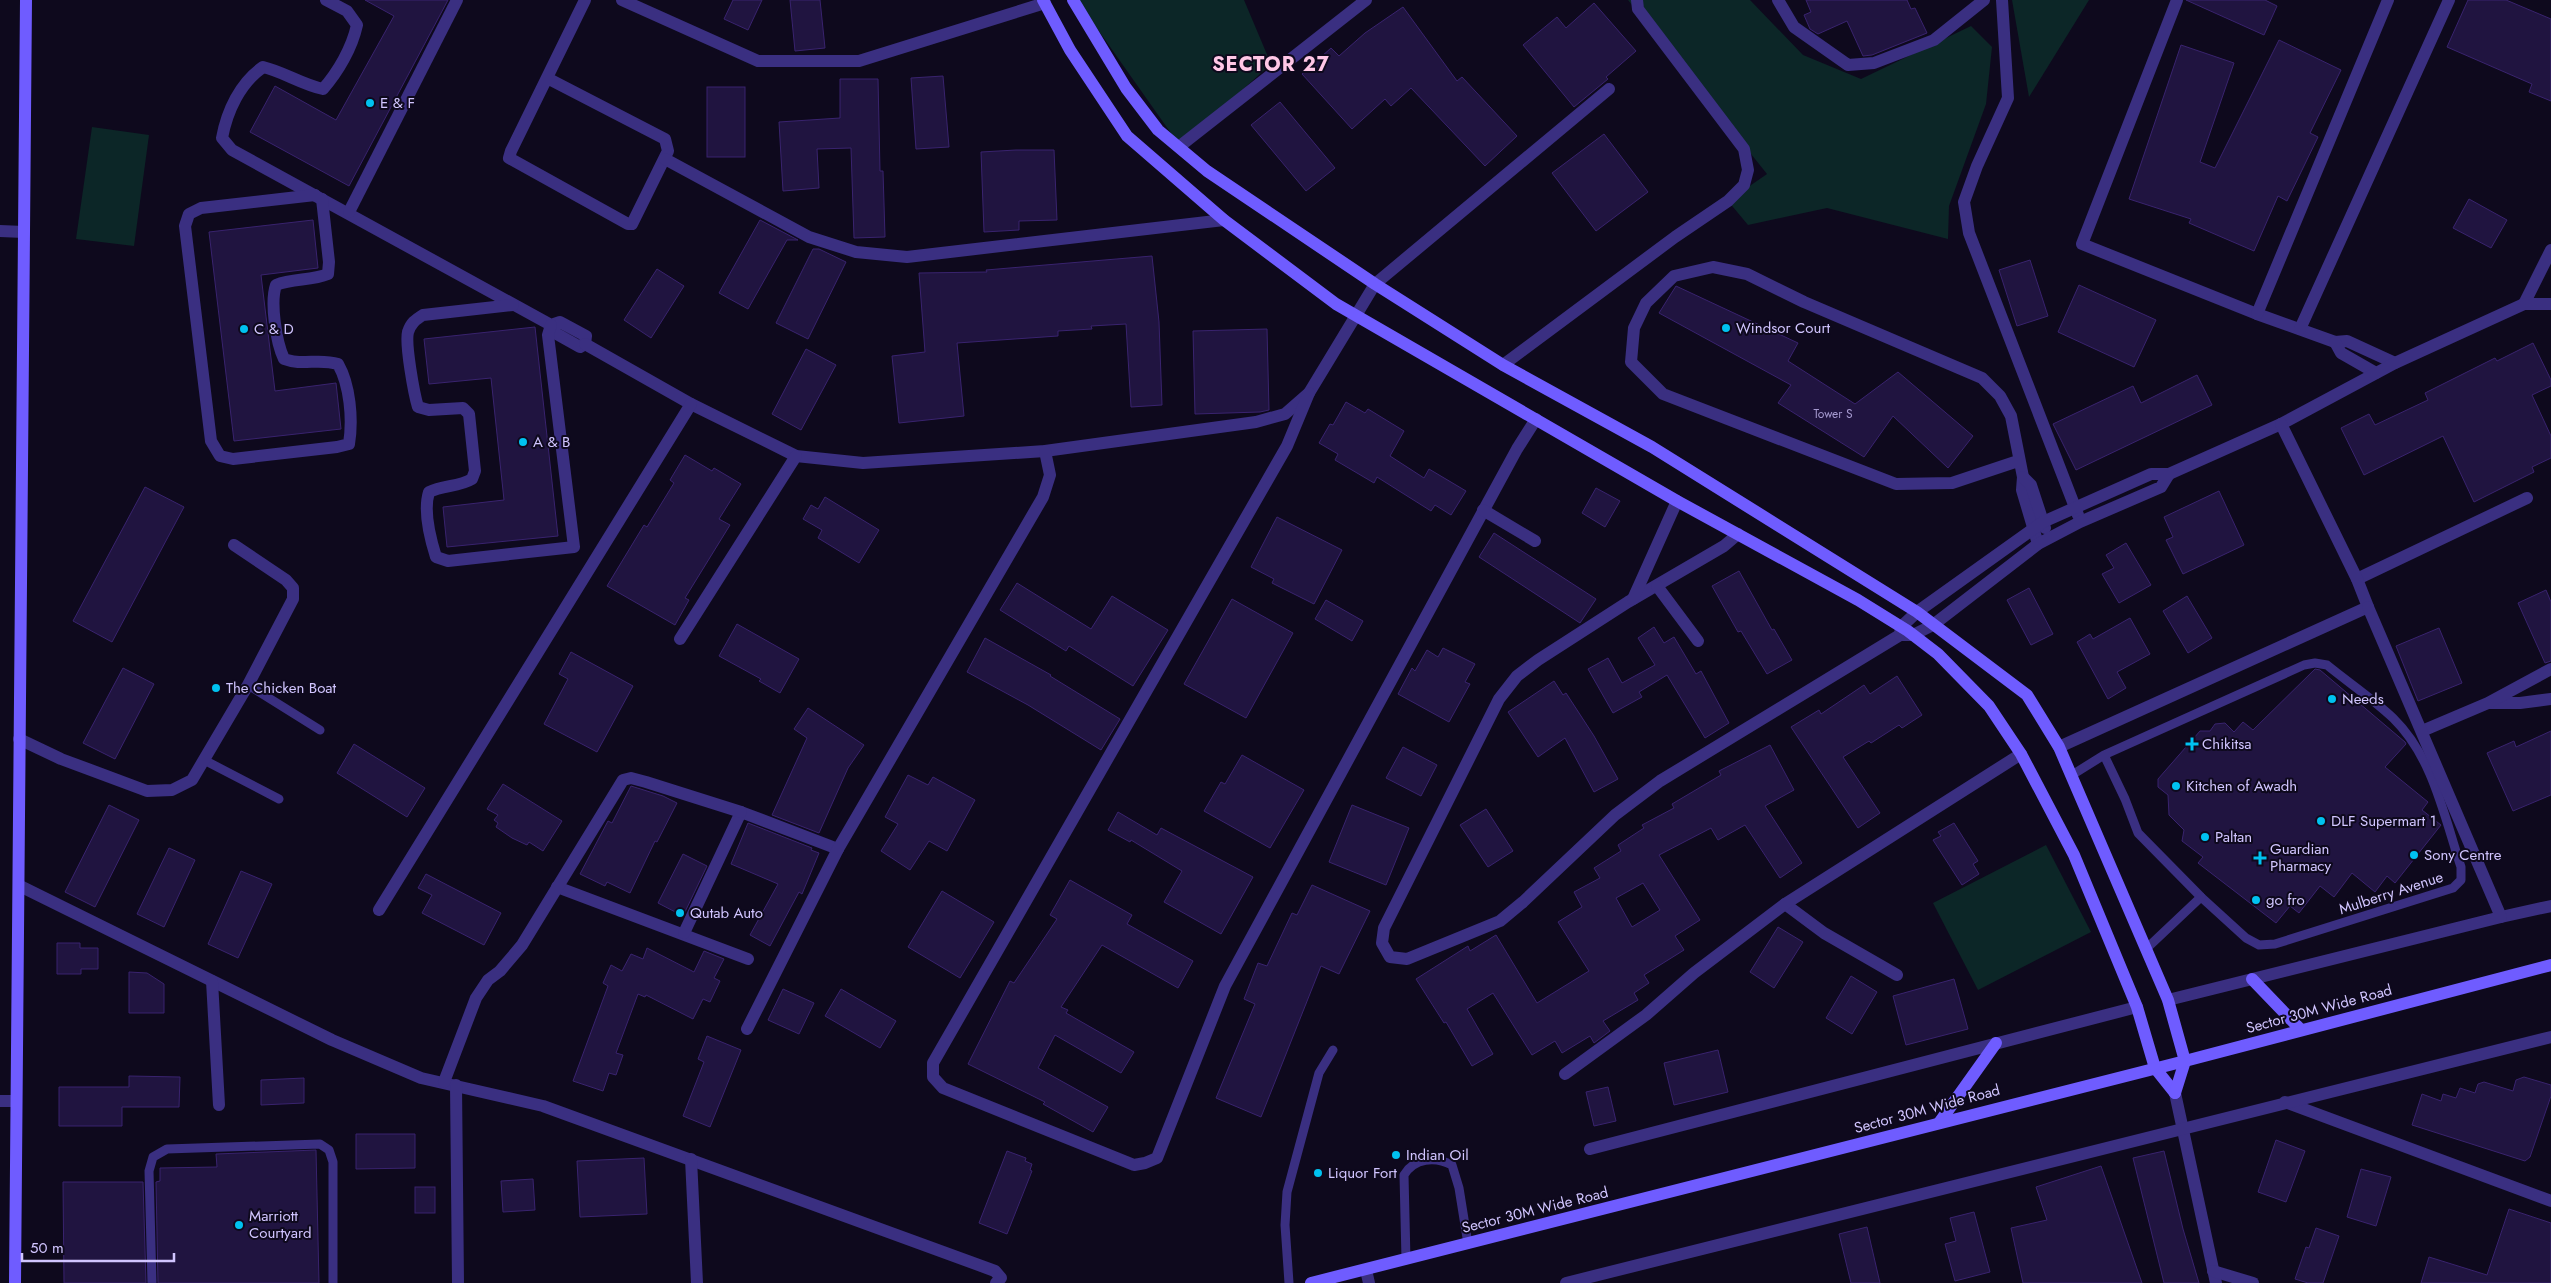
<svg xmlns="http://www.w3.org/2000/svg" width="2551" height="1283" viewBox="0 0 2551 1283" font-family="Jost,sans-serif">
  <rect width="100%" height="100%" fill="#0e091d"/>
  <g fill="#0c2627">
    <polygon points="1077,0 1244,0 1271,64 1180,146"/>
    <polygon points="1628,0 1750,0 1803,55 1861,79 1971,26 1992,47 1986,104 1949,206 1948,239 1827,208 1748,225 1728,201 1767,174"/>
    <polygon points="2012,0 2089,0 2029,97"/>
    <polygon points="92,127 149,135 134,246 76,239"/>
    <polygon points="2046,845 2091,932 1978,990 1933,903"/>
  </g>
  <g fill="#201440" stroke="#39236e" fill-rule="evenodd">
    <polygon points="365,0 448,0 349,186 250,132 275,86 336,120 394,16"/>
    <polygon points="733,0 762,0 748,30 724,19"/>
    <polygon points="790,0 820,0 825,48 795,51"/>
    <polygon points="1806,0 1907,0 1911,9 1915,8 1927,33 1872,55 1863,56 1847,21 1818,34 1810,29 1804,15 1811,12"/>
    <polygon points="2186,0 2265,0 2277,6 2264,35"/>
    <polygon points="2468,0 2506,0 2551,19 2551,101 2529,92 2532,84 2447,47"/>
    <polygon points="1594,3 1636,51 1606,77 1608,79 1574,107 1523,45 1557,17 1566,28"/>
    <polygon points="1403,7 1457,81 1462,77 1517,136 1485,166 1411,88 1391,106 1385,99 1352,129 1302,74 1331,48 1339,56 1365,33"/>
    <polygon points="2279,40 2341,70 2310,133 2318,137 2287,201 2278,196 2254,251 2189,223 2191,219 2129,199 2181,45 2234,63 2200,162 2215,168"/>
    <polygon points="943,76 949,147 916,149 911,78"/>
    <polygon points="840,79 878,79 880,171 883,171 885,237 854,238 851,148 817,149 819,188 783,191 779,122 840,118"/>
    <rect x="707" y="87" width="38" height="70"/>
    <polygon points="1280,102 1335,168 1306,191 1251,125"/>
    <polygon points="1604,134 1648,192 1596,231 1552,173"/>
    <polygon points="1016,150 1054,150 1057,220 1019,221 1019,230 984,232 981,152"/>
    <polygon points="2469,199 2507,220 2491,248 2453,228"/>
    <polygon points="313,220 318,268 261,275 275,391 336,383 341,429 234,441 209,232"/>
    <polygon points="760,220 798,240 787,240 748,309 719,293"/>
    <polygon points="813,249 819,249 846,262 808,339 776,323"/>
    <polygon points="1152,256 1159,322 1162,405 1131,407 1126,324 1091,326 1092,329 1058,331 1058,336 957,343 964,416 899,423 892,356 925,352 919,273 987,272 986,270"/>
    <polygon points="2030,260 2048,316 2017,326 1999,270"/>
    <polygon points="657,269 684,286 651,338 624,320"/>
    <polygon points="2079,285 2156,320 2134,367 2058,332"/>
    <polygon points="1676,286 1798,343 1788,361 1855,404 1898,372 1973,436 1948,468 1893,416 1864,457 1778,403 1791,385 1659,313"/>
    <polygon points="535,327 558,536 447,547 443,507 504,500 491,378 429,384 424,339"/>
    <polygon points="1267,329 1269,410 1260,412 1195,414 1193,331"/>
    <polygon points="2533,343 2551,380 2551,386 2532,395 2551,436 2551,458 2532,467 2534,472 2474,502 2443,436 2364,475 2341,428 2369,414 2375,425 2428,400 2425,393 2495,358 2497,361"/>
    <polygon points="806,349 836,365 801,430 772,414"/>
    <polygon points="2197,375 2212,405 2076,470 2053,424 2133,386 2141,403"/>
    <polygon points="1346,402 1365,413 1368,409 1404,431 1390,456 1424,478 1429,469 1466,491 1451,515 1435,505 1431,511 1377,477 1374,483 1335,460 1338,454 1319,443 1330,424 1333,425"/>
    <polygon points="685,455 712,471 714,468 741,484 719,519 730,525 685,598 689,600 675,625 607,586 644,525 647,527 674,483 670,480"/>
    <polygon points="145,487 184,507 112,642 73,621"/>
    <polygon points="1596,488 1620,501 1605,527 1582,513"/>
    <polygon points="2219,491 2244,545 2183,574 2166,540 2173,537 2164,517"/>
    <polygon points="825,497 879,530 859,563 818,538 822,530 803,519 811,505 818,509"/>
    <polygon points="1277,517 1342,550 1314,604 1272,583 1274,579 1251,567"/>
    <polygon points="1494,533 1596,599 1580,623 1479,557"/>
    <polygon points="2126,543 2151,585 2119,603 2102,574 2114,568 2106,555"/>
    <polygon points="1739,571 1772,630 1774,629 1792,660 1767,674 1741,631 1738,632 1712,586"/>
    <polygon points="1017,583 1091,629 1112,596 1168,630 1133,686 1069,646 1066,651 1000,610"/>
    <polygon points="2029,588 2053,634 2031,645 2007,600"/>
    <polygon points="2546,590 2551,602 2551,661 2545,663 2518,603"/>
    <polygon points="2187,596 2212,638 2188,653 2163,611"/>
    <polygon points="1232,599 1293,633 1246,718 1184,684"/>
    <polygon points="1326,600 1363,621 1352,641 1315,619"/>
    <polygon points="2130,618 2150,654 2117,672 2126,688 2108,699 2077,642 2090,634 2093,639"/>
    <polygon points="737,624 799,659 780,693 759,681 761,679 719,656"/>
    <polygon points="1654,627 1664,643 1674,637 1696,674 1701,671 1729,723 1705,738 1667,675 1639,692 1642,697 1613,713 1588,669 1608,658 1622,683 1655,665 1638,638"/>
    <polygon points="2439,628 2462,683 2418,701 2396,646"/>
    <polygon points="985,638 1051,675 1050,676 1120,719 1101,750 1028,705 967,672"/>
    <polygon points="1443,648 1475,664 1465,682 1470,684 1449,722 1398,694 1412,668 1415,671 1427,650 1438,657"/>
    <polygon points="571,652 633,686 597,752 544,724 568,679 559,674"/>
    <polygon points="123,668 154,684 115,759 83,743"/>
    <polygon points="2315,669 2320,670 2405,742 2406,744 2385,767 2428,802 2422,810 2441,825 2395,883 2387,876 2375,892 2352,873 2334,897 2320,886 2299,913 2290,906 2276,923 2198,863 2203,857 2182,841 2184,830 2169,815 2168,795 2158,787 2158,779 2200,731 2210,731 2215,724 2225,723 2234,732 2243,722 2253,730"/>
    <polygon points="1897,676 1922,715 1902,728 1899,725 1871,743 1869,741 1843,757 1880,813 1858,828 1791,727 1819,710 1821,714 1864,685 1870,694"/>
    <polygon points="1554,681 1563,695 1566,693 1594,736 1618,779 1594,792 1565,738 1538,757 1508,712"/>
    <polygon points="808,708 864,745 848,768 819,833 772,815 807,738 794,729"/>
    <polygon points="2551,731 2551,795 2513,811 2487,753 2514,741 2516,747"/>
    <polygon points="354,744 425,788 407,817 337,773"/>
    <path d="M1770 745 1794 790 1765 806 1802 863 1780 878 1745 825 1718 840 1711 828 1659 855 1700 920 1675 936 1684 950 1644 975 1649 983 1634 993 1638 1000 1603 1021 1610 1031 1594 1043 1590 1036 1562 1053 1555 1041 1532 1055 1493 993 1467 1009 1493 1054 1472 1066 1446 1022 1444 1023 1416 979 1468 946 1470 951 1496 935 1537 1003 1589 971 1558 922 1582 907 1574 892 1600 878 1594 868 1621 851 1618 845 1644 828 1642 825 1674 808 1672 804 1721 775 1719 771ZM1643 883 1660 910 1632 927 1616 898Z"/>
    <polygon points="1403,747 1437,765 1421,796 1386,778"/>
    <polygon points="1242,755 1304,790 1270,848 1204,811 1221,782 1225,784"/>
    <polygon points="908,775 928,785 933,777 975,800 947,851 929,841 910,870 881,851 898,824 885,817"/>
    <polygon points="503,784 562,821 543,851 529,842 527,845 512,838 496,827 498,823 494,820 498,815 487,809"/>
    <polygon points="631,786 663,796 677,803 657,842 655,841 630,893 607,882 605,886 580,874 608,821 612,823"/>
    <polygon points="109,805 139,820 95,907 65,892"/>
    <polygon points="1352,805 1409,828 1386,885 1329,862"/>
    <polygon points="1486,809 1513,851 1488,867 1460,825"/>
    <polygon points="1118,812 1157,835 1161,828 1253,877 1221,934 1164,902 1182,871 1131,840 1130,842 1108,830"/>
    <polygon points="748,823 812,848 811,850 819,853 802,894 799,892 770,946 750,935 778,884 731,864"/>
    <polygon points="1954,823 1978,861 1973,864 1979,874 1962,885 1933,840 1941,836 1938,832"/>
    <polygon points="169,848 195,860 164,927 137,914"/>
    <polygon points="683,854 707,866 683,916 658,903"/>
    <polygon points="241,871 272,884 238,958 208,944"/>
    <polygon points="426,874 501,913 484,945 422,913 432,895 418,888"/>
    <polygon points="1070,880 1132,915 1127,924 1193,961 1178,988 1102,945 1061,1007 1068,1010 1066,1013 1134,1052 1121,1073 1055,1035 1038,1068 1108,1107 1093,1132 1043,1104 1045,1102 968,1064 1010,981 1014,983 1057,919 1050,915"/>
    <polygon points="1312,885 1370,911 1339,974 1321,966 1261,1117 1216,1098 1255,1004 1244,999 1258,963 1267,966 1292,913 1297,915"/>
    <polygon points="942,891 994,922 960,978 908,947"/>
    <polygon points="1778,927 1803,942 1774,988 1750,972"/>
    <polygon points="57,943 80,943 80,948 98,948 98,969 81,969 81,974 57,974"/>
    <polygon points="647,948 694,972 704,951 724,959 714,978 720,981 710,1002 703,999 693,1019 646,995 645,997 638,994 616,1053 623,1055 616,1075 609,1073 603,1091 573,1081 608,986 603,983 611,965 622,971 631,954 643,959"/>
    <polygon points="129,972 147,973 164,984 164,1013 129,1013"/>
    <polygon points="1851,976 1877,992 1852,1034 1826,1018"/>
    <polygon points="1954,979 1968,1029 1906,1045 1893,996"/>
    <polygon points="783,989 814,1003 799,1034 768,1020"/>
    <polygon points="841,989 896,1021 880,1048 825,1016"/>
    <polygon points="707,1036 741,1050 710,1127 683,1116 704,1062 698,1059"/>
    <polygon points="1718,1050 1728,1092 1674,1105 1664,1063"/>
    <polygon points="129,1076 180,1077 179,1107 122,1107 122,1126 59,1126 59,1087 129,1087"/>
    <polygon points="2524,1077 2551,1085 2551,1096 2530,1157 2525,1161 2412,1125 2422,1094 2441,1101 2443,1094 2456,1098 2460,1088 2475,1093 2478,1084 2484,1082 2513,1091 2516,1080"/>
    <polygon points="304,1078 304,1103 261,1105 261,1080"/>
    <polygon points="1608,1087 1616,1121 1594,1126 1586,1092"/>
    <polygon points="356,1134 415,1134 415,1168 356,1169"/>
    <polygon points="2276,1140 2305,1151 2286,1202 2258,1192"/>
    <polygon points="316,1150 319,1283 158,1283 156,1182 160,1181 160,1168 217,1167 216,1154"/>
    <polygon points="1007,1151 1026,1158 1025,1161 1032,1164 1030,1170 1032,1171 1007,1234 979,1223"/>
    <polygon points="2164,1151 2183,1229 2199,1283 2164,1283 2133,1158"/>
    <polygon points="644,1158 647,1214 580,1217 577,1161"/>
    <polygon points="2101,1166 2142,1283 2023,1283 2011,1228 2047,1220 2036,1187"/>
    <polygon points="2361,1169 2391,1177 2376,1226 2347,1217"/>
    <polygon points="533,1179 535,1210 503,1212 501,1181"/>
    <polygon points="63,1182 143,1182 146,1283 64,1283"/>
    <rect x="415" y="1187" width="20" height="26"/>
    <polygon points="2509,1209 2551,1223 2551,1283 2421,1283 2429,1257 2487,1275"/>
    <polygon points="1974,1212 1990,1272 1955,1281 1945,1244 1956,1241 1950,1218"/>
    <polygon points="1867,1227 1880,1283 1851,1283 1839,1234"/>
    <polygon points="2316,1228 2339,1236 2323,1283 2308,1283 2295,1279 2306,1247 2309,1248"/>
  </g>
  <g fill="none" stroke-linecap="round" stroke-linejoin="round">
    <g stroke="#3a2f81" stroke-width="9">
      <polyline points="248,685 320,730"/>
      <polyline points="204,760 279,799"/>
      <path d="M2072 775 2104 755 2304 665 2315 663 2327 665C2349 683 2373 699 2393 718 2433 757 2444 816 2461 867V880L2453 888 2275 944 2259 945 2246 938 2201 897 2138 833 2125 799 2104 755"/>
      <polyline points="2146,949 2201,897"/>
      <path d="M1406 1260 1404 1175C1414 1158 1435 1156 1452 1165L1459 1188 1468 1244"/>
      <polyline points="152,1283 149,1171 153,1157 167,1149 320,1144 329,1150 333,1162 333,1283"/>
      <polyline points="1289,1283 1285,1225 1287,1192 1319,1073 1333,1050"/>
    </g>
    <g stroke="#3a2f81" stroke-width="12">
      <path d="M326 0 347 11 357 25C352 48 338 72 323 89 301 84 284 72 263 67 240 83 227 111 222 138L232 150 551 325 555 333 580 347 585 344 586 336 560 322 551 325"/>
      <polyline points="622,0 758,61 859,61 1045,3"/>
      <polyline points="1778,0 1794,27 1848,65 1874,63 1934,40 1984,0"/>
      <polyline points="2002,0 2008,98 1977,166 1964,202 1969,233 2078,515"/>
      <polyline points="2177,0 2082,244 2257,314 2335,342 2347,341 2395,363"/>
      <polyline points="547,78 665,139 668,151 632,224 628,224 509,158 511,151 585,0"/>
      <polyline points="1180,146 1366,0"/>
      <polyline points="665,159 809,237 856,252 907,257 1224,220"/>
      <path d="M315 195 201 208 189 214 185 226 211 441 220 456 233 459 337 447 349 444C353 419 350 385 338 364 319 358 302 366 284 359 276 342 270 302 276 285 293 278 311 281 328 274L329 262 322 199"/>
      <polyline points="349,212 457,0"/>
      <polyline points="0,231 24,232"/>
      <polyline points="2524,304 2551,250"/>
      <path d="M513 305 423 315C415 320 411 323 408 332 405 344 414 394 418 407L429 410 463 408 469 414 475 471 472 479C459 487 443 485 429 492 423 511 430 538 436 557L448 561 574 547 548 335 551 325"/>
      <polyline points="2257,314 2388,0"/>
      <polyline points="2300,329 2449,0"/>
      <polyline points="2335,342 2341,353 2376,373"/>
      <polyline points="585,344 691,404 796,456 863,463 1045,451 1256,422 1285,414 1309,393 1375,284 1609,89"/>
      <polyline points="1503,365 1675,237 1728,201 1744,185 1748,170 1744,149 1638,9 1637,0"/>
      <polyline points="1309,393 1287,446 933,1063 933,1077 943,1088 1134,1165 1145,1163 1157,1158 1225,986 1517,449 1536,419"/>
      <polyline points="2018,461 1952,483 1896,484 1663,394 1631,362 1634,328 1646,303 1674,276 1713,267 1747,274 1804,302 1982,378 2000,396 2011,416 2023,477 2022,490 2038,544"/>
      <polyline points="2023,477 2031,485 2045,528"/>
      <polyline points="1483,510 1535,541"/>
      <polyline points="1738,534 1724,546 1628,602 1538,660 1517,676 1499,699 1384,928 1382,943 1390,957 1407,959 1500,921 1523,902 1615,815 1660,781 1900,635 1913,635 1933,625 2038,544 2080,522 2161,487 2169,474"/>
      <polyline points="2357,579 2527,498"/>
      <polyline points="1657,586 1698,641"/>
      <polyline points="1633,599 1677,501"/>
      <polyline points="1900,635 1901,627 1917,612 2043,522 2151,474 2169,474 2281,424 2395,363 2524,304 2551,304"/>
      <polyline points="680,639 796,456"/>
      <polyline points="2489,703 2520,703 2551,699"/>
      <polyline points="2422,731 2488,703 2551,669"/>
      <polyline points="19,739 61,759 147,791 172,790 192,780 248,685 293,599 293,588 286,580 234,545"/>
      <polyline points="2059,747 2368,607 2357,579 2281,424"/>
      <polyline points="20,886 332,1040 421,1078 543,1106 995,1271 1001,1278 996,1283"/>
      <polyline points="557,887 748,959"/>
      <polyline points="1785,904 1824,933 1897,975"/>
      <polyline points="379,910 691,404"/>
      <polyline points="2501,917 2551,906"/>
      <polyline points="684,933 741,812 838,849"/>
      <polyline points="212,981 219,1105"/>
      <polyline points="2168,1000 2501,917 2368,607"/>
      <polyline points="747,1029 838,849 1043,497 1050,475 1045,451"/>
      <polyline points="1565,1074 1646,1015 1694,973 1785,904 2021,754"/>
      <polyline points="444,1082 476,998 488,980 500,971 522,945 623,780 631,778 646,782 741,812"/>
      <polyline points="456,1085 458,1283"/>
      <polyline points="2175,1093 2216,1283"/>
      <polyline points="0,1101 15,1101"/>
      <polyline points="2285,1102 2551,1201"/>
      <polyline points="1590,1149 2137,1007"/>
      <polyline points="691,1159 697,1283"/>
      <polyline points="1366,1270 1369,1283"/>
      <polyline points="2213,1271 2253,1283"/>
      <polyline points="1566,1283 2551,1037"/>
    </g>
    <g stroke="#6f5cff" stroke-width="12">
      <polyline points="1043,0 1070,50 1127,136 1224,220 1336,304 1677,501 1858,600 1908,631 1938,654 1989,706 2021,754 2074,855 2137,1007 2155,1068 2175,1093"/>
      <polyline points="1073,0 1126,88 1158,130 1207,171 1375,284 1503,365 1652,447 1917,612 2027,695 2059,747 2168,1000 2185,1061 2175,1093"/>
      <polyline points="2252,979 2301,1030"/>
      <polyline points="1939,1123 1996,1043"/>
      <polyline points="15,1283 26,0"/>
      <polyline points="1311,1283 2185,1061 2551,965"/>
    </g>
  </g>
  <g fill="#00c2f0" stroke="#0e091d" stroke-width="2">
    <circle cx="370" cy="103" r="5"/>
    <circle cx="1726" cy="328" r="5"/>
    <circle cx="244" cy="329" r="5"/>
    <circle cx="523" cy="442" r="5"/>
    <circle cx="216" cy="688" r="5"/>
    <circle cx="2332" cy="699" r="5"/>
    <path d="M2189.5 736.5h5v5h5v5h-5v5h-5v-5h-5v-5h5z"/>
    <circle cx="2176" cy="786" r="5"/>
    <circle cx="2321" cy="821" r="5"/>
    <circle cx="2205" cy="837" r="5"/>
    <circle cx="2414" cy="855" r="5"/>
    <path d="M2257.5 850.5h5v5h5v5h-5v5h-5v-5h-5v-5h5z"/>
    <circle cx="2256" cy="900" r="5"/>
    <circle cx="680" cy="913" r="5"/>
    <circle cx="1396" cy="1155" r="5"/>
    <circle cx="1318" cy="1173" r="5"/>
    <circle cx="239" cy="1225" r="5"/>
  </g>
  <g text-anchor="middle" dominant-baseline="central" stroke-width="4" stroke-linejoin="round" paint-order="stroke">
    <g font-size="12" fill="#a599cf">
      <text x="1833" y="414">Tower S</text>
    </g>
    <g font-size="15" fill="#d1c5ff" stroke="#0e091d" text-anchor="start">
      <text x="380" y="103">E &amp; F</text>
      <text x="1736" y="328">Windsor Court</text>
      <text x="254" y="329">C &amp; D</text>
      <text x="533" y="442">A &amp; B</text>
      <text x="226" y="688">The Chicken Boat</text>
      <text x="2342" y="699">Needs</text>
      <text x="2202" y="744">Chikitsa</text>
      <text x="2186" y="786">Kitchen of Awadh</text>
      <text x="2331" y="821">DLF Supermart 1</text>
      <text x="2215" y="837">Paltan</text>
      <text x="2270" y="849">Guardian<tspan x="2270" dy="17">Pharmacy</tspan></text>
      <text x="2424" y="855">Sony Centre</text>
      <text x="2266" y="900">go fro</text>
      <text x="690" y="913">Qutab Auto</text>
      <text x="1406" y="1155">Indian Oil</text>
      <text x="1328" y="1173">Liquor Fort</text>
      <text x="249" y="1216">Marriott<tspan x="249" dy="17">Courtyard</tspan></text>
    </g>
    <g font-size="15" fill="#d1c5ff" stroke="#0e091d">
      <text transform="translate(2391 893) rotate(-18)">Mulberry Avenue</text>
      <text transform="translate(2319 1009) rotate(-15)">Sector 30M Wide Road</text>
      <text transform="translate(1927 1109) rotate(-15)">Sector 30M Wide Road</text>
      <text transform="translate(1535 1210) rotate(-14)">Sector 30M Wide Road</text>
    </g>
    <g font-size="20" font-weight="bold" letter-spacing="1" fill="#ffc7e6" stroke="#0e091d">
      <text x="1271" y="64">SECTOR 27</text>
    </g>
  </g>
  <path d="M22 1253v8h152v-8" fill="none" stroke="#d1c5ff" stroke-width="2.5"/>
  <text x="30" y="1253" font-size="15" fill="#d1c5ff" stroke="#0e091d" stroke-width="4" paint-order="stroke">50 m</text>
</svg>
